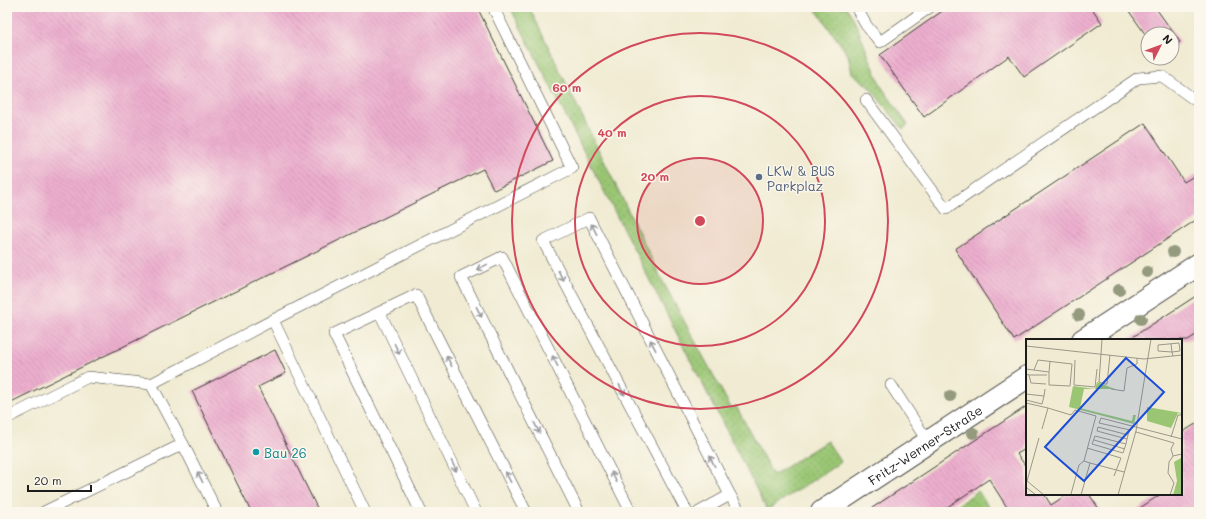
<svg xmlns="http://www.w3.org/2000/svg" width="1206" height="519" viewBox="0 0 1206 519" font-family="Mali,sans-serif">
  <defs>
    <pattern id="grass-dots" width="8" height="8" patternUnits="userSpaceOnUse"><rect width="8" height="8" fill="#9ac673"/><path d="M2 2h.1M6 6h.1" fill="none" stroke="#84aa63" stroke-width="1.8" stroke-linecap="round"/></pattern>
    <pattern id="building-back-hatch" width="6" height="6" patternUnits="userSpaceOnUse"><rect width="6" height="6" fill="#ecaece"/><path d="M-1 5l2 2M0 0l6 6M5-1l2 2" fill="none" stroke="#ca95b0"/></pattern>
  </defs>
  <rect width="100%" height="100%" fill="#fbf7ec"/>
  <filter id="ink" filterUnits="userSpaceOnUse"><feTurbulence type="fractalNoise" baseFrequency=".025" numOctaves="2"/><feDisplacementMap in="SourceGraphic" scale="8" xChannelSelector="R" yChannelSelector="G"/><feConvolveMatrix kernelMatrix="1 2 1 2 8 2 1 2 1" color-interpolation-filters="sRGB"/></filter>
  <filter id="wash" filterUnits="userSpaceOnUse"><feTurbulence type="fractalNoise" baseFrequency=".012" numOctaves="4" result="noise"/><feDisplacementMap in="SourceGraphic" scale="16" xChannelSelector="R" yChannelSelector="G"/><feGaussianBlur stdDeviation="0.9" result="paint"/><feColorMatrix in="noise" values="0 0 0 0 0 0 0 0 0 0 0 0 0 0 0 0 0 1.4 0 .05"/><feComposite in="paint" operator="in"/></filter>
  <g filter="url(#wash)">
    <rect width="100%" height="100%" fill="#f0ebd2"/>
    <g fill="url(#grass-dots)" stroke="#5b7148">
      <polygon points="510,7 529,7 661,278 731,408 736,406 773,475 827,441 841,462 767,510"/>
      <polygon points="814,7 846,7 853,17 881,86 908,125 903,129 868,86 852,73 848,55"/>
      <polygon points="978,491 992,512 948,512"/>
    </g>
    <g id="blocks">
      <g fill="url(#building-back-hatch)">
        <polygon points="7,7 477,7 553,161 494,190 483,169 7,404"/>
        <polygon points="948,7 1091,7 1102,23 1024,77 1009,56 924,117 880,55"/>
        <polygon points="1126,7 1155,7 1180,42 1172,48 1172,34 1148,34 1148,38"/>
        <polygon points="1145,123 1184,182 1199,173 1199,218 1014,340 955,249"/>
        <polygon points="1199,294 1199,333 1188,340 1128,340"/>
        <polygon points="275,350 286,373 258,387 319,512 251,512 192,391"/>
        <polygon points="1027,406 1027,448 1017,454 1027,468 1027,494 1044,494 1051,505 1068,494 1089,494 1101,512 1010,512 989,479 940,512 866,512"/>
        <polygon points="1199,422 1199,512 1134,512 1161,494 1181,494 1181,433"/>
      </g>
    </g>
  </g>
  <g filter="url(#ink)">
    <use href="#blocks" fill-opacity="0" stroke="#3c3b37" stroke-width="1"/>
    <g fill="none" stroke-linecap="round" stroke-linejoin="round">
      <defs>
        <g id="service">
          <polyline points="856,7 866,25 880,42 930,7"/>
          <polyline points="866,100 946,209 1138,78 1162,76 1199,103"/>
          <polyline points="380,313 476,512"/>
          <polyline points="273,320 365,512"/>
          <polyline points="891,385 928,442"/>
          <polyline points="7,418 88,377 151,384"/>
          <polyline points="183,444 151,384 273,320 572,168 493,7"/>
          <polyline points="44,512 183,444 217,512"/>
          <polyline points="421,512 334,334 416,295 526,512"/>
          <polyline points="579,512 461,277 502,257 631,512"/>
          <polyline points="687,512 543,241 589,218 730,495 740,512"/>
          <polyline points="699,512 730,495"/>
        </g>
        <g id="minor">
          <polyline points="1083,340 1199,264"/>
          <path id="s1" d="M822 512 1027 377"/>
        </g>
      </defs>
      <use href="#service" stroke="#3c3b37" stroke-width="12"/>
      <use href="#minor" stroke="#3c3b37" stroke-width="24"/>
      <use href="#service" stroke="#fff" stroke-width="11"/>
      <use href="#minor" stroke="#fff" stroke-width="22"/>
    </g>
    <g fill="#949a7e">
      <circle cx="1173" cy="252" r="6"/>
      <circle cx="1147" cy="272" r="6"/>
      <circle cx="1119" cy="290" r="6"/>
      <circle cx="1079" cy="315" r="6"/>
      <circle cx="1141" cy="319" r="6"/>
      <circle cx="950" cy="396" r="6"/>
      <circle cx="973" cy="433" r="6"/>
    </g>
    <defs><path id="oneway-shaft" d="M-6 0H5M1.5-3L5.5 0L1.5 3" fill="none" stroke-width="1.6" stroke-linecap="round" stroke-linejoin="round"/></defs>
    <g stroke="#999">
      <use href="#oneway-shaft" transform="translate(594 229) rotate(-117)"/>
      <use href="#oneway-shaft" transform="translate(482 267) rotate(154)"/>
      <use href="#oneway-shaft" transform="translate(561 276) rotate(62)"/>
      <use href="#oneway-shaft" transform="translate(479 312) rotate(63)"/>
      <use href="#oneway-shaft" transform="translate(653 345) rotate(-117)"/>
      <use href="#oneway-shaft" transform="translate(397 349) rotate(64)"/>
      <use href="#oneway-shaft" transform="translate(449 361) rotate(-117)"/>
      <use href="#oneway-shaft" transform="translate(555 361) rotate(-117)"/>
      <use href="#oneway-shaft" transform="translate(622 390) rotate(62)"/>
      <use href="#oneway-shaft" transform="translate(537 428) rotate(63)"/>
      <use href="#oneway-shaft" transform="translate(712 461) rotate(-117)"/>
      <use href="#oneway-shaft" transform="translate(454 466) rotate(64)"/>
      <use href="#oneway-shaft" transform="translate(200 477) rotate(-117)"/>
      <use href="#oneway-shaft" transform="translate(508 477) rotate(-117)"/>
      <use href="#oneway-shaft" transform="translate(614 477) rotate(-117)"/>
    </g>
  </g>
  <circle cx="700" cy="221" r="63" fill="#d1495b" fill-opacity=".12"/>
  <g fill="none" stroke="#d1495b" stroke-width="2">
    <circle cx="700" cy="221" r="63"/>
    <circle cx="700" cy="221" r="125"/>
    <circle cx="700" cy="221" r="188"/>
  </g>
  <circle fill="#5c6f8a" stroke="#fbf7ec" stroke-width="1.5" cx="759" cy="177" r="4"/>
  <circle fill="#0f9aa8" stroke="#fbf7ec" stroke-width="1.5" cx="256" cy="452" r="4"/>
  <g text-anchor="middle" dominant-baseline="central" stroke-width="3" stroke-linejoin="round" paint-order="stroke">
    <g font-size="13" fill="#4e5e75" stroke="#fbf7ec" text-anchor="start">
      <text x="767" y="170">LKW &amp; BUS<tspan x="767" dy="15">Parkplaz</tspan></text>
    </g>
    <g font-size="13" fill="#1c1c1c" stroke="#fbf7ec">
      <text stroke="none"><textPath href="#s1" startOffset="123">Fritz-Werner-Straße</textPath></text>
    </g>
    <g font-size="13" fill="#0d838f" stroke="#fbf7ec" text-anchor="start">
      <text x="264" y="452">Bau 26</text>
    </g>
  </g>
  <g transform="translate(1026 339)">
    <rect width="156" height="156" fill="#f0ebd2"/>
    <path d="M71 43 89 50H58L54 69 106 82 107 76H110L108 85 43 68 47 47 69 50ZM121 68 156 74V75L152 74 145 89 121 82ZM155 119V156H147L151 142 148 123Z" fill="#9ac673"/>
    <path fill="none" stroke="#9b9889" stroke-width="1" d="M145 5 146 13 154 12 153 4 132 6V12L146 13 147 17M0 7 118 20 156 16M75 15 73 43 79 45H81L84 16M75 15 76 0M49 21 48 46 69 48 71 30M0 30 23 33 24 22M8 31 12 21 46 25 44 47 23 46V33M0 35 3 36 5 44 20 45M3 36H21M85 50 98 52 101 29 111 25V19M0 55 18 57 19 50M0 61 16 65 18 57M0 64 22 69M16 90 22 69 45 76 49 71 70 77 58 122 64 124M104 91 73 84 75 79 156 100M110 93 148 104 145 110 147 117M145 98 152 76H156M13 99 1 142 18 156M101 100 71 92 72 88 102 96M68 101 99 110M100 105 69 97 66 105 97 114 100 105 101 100 102 96 104 91M61 109 95 119 88 137M0 148 10 156M45 155 53 126 58 122M55 156 64 124 98 133M92 156 110 92 125 0M144 156 148 144 142 134 143 123 147 117 156 115"/>
    <path fill="#1d4ed8" fill-opacity="0.15" stroke="#1d4ed8" stroke-width="2" d="M100 19 138 53 58 142 19 108Z"/>
    <rect width="156" height="156" fill="none" stroke="#1c1c1c" stroke-width="2"/>
  </g>
  <circle cx="700" cy="221" r="6" fill="#d1495b" stroke="#fbf7ec" stroke-width="2"/>
  <g font-size="12" text-anchor="middle" font-weight="bold" fill="#d1495b" stroke="#fbf7ec" stroke-width="3" stroke-linejoin="round" paint-order="stroke">
    <text x="567" y="92">60 m</text>
    <text x="612" y="137">40 m</text>
    <text x="655" y="181">20 m</text>
  </g>
  <rect width="1206" height="519" fill="none" stroke="#fbf7ec" stroke-width="24"/>
  <g transform="translate(1160 46) rotate(48)"><circle r="19" fill="#fbf7ec" stroke="#a29f99"/>
  <path d="M0-3L7 15L0 10L-7 15Z" fill="#d1495b"/>
  <text y="-6" font-size="11" font-weight="bold" text-anchor="middle" fill="#1c1c1c">N</text>
  </g>
  <path d="M28 485v6h63v-6" fill="none" stroke="#1c1c1c" stroke-width="2"/>
  <text x="34" y="485" font-size="12" fill="#1c1c1c" stroke="#fbf7ec" stroke-width="3" paint-order="stroke">20 m</text>
</svg>
